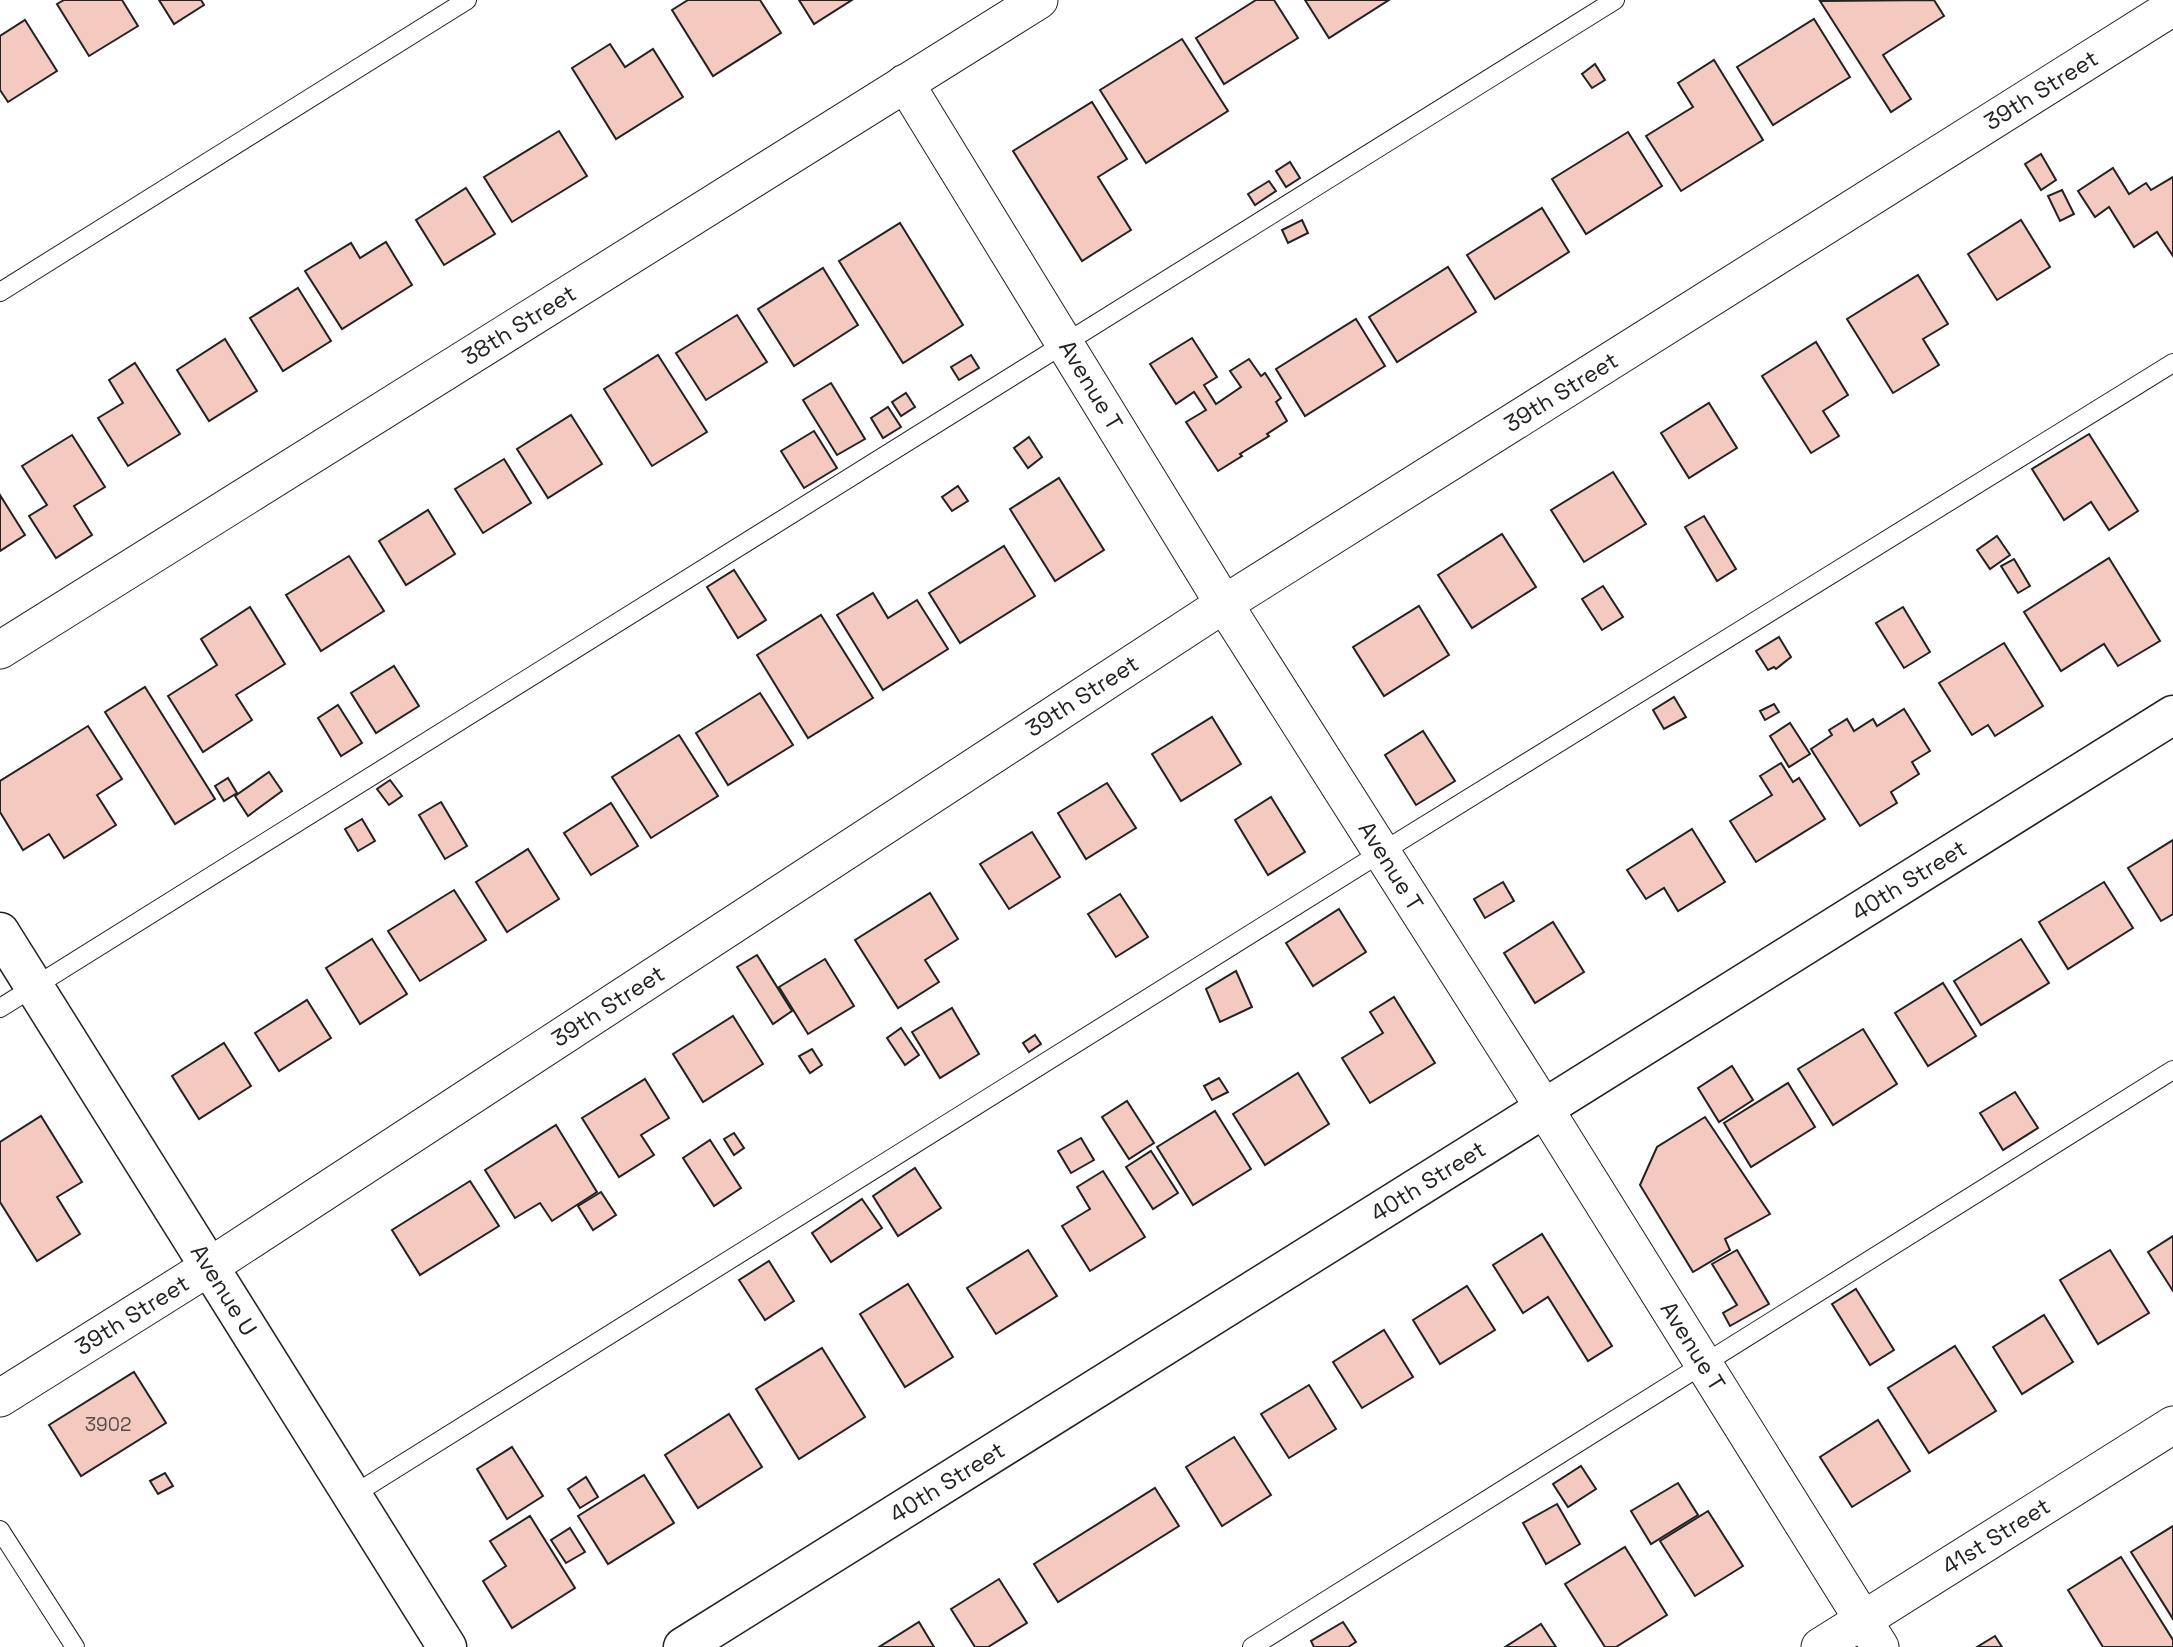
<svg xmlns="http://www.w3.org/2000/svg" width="2173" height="1647" viewBox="0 0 2173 1647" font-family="'Space Grotesk',sans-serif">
  <rect width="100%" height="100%" fill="#fff"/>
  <g fill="#f3c9c0" stroke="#222" stroke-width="2">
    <polygon points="64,0 122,0 138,26 89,56 57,4"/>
    <polygon points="159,0 201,0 204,5 174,24"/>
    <polygon points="688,0 760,0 781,33 713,76 672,10"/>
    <polygon points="799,0 852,0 814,24"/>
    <polygon points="1256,0 1274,0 1298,38 1224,84 1196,38"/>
    <polygon points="1305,0 1389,0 1329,38"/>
    <polygon points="1934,0 1944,16 1883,55 1911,99 1891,112 1820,1"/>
    <polygon points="1814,19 1850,77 1773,125 1737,67"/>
    <polygon points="25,20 57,71 8,102 0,90 0,36"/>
    <polygon points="1182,39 1228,111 1146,163 1100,90"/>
    <polygon points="610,44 625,67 653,49 683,97 616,139 572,68"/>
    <polygon points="1714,60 1763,140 1681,191 1646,136 1693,107 1678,83"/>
    <polygon points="1595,64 1605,80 1592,88 1582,74"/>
    <polygon points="1092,102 1127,159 1098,177 1131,230 1082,261 1013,151"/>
    <polygon points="559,131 587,176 512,222 484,177"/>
    <polygon points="1628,132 1662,186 1586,234 1552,179"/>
    <polygon points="2041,154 2056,180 2041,190 2025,164"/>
    <polygon points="1290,162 1300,178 1286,187 1276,171"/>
    <polygon points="2113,168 2129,194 2146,183 2151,190 2173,177 2173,256 2157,232 2134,247 2109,207 2095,217 2078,191"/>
    <polygon points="1269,181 1276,191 1255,205 1248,194"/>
    <polygon points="466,188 495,234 444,265 416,220"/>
    <polygon points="2062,190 2074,214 2060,221 2048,196"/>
    <polygon points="1542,208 1569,252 1495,299 1467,255"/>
    <polygon points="1302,220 1308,233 1288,243 1282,230"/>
    <polygon points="2021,220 2050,267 1997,300 1968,254"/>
    <polygon points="900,223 963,325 903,363 839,261"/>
    <polygon points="386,242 412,285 342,329 305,271 351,243 360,258"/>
    <polygon points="1448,267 1476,312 1397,362 1369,317"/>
    <polygon points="823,268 858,325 794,366 758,309"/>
    <polygon points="1918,275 1948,324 1923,339 1939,365 1893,393 1847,319"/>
    <polygon points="298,288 331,341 283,371 250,318"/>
    <polygon points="737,315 767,362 706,400 676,353"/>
    <polygon points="1356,319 1385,366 1305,416 1276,369"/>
    <polygon points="1192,338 1217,377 1204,385 1216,404 1241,387 1230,371 1249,359 1261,376 1265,373 1281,398 1276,402 1287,421 1267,434 1269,436 1240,454 1242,456 1218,471 1186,422 1206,410 1194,392 1176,404 1150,364"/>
    <polygon points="225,339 257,391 209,421 177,370"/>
    <polygon points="1816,342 1848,395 1823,411 1839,436 1811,453 1762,376"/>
    <polygon points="658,355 707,432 652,466 604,389"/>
    <polygon points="971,355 979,368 959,380 951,367"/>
    <polygon points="135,363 180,434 128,466 98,418 123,403 109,380"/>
    <polygon points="831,383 865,439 837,455 803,400"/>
    <polygon points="906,393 915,407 901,416 892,402"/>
    <polygon points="1709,403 1737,448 1689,478 1661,433"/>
    <polygon points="888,407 901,427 883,438 871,418"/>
    <polygon points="571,415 602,464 548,498 517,449"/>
    <polygon points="814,431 837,468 804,488 781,451"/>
    <polygon points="2089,434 2138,511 2109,530 2091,502 2064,520 2032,469"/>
    <polygon points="72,435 105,487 74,506 92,535 56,558 29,516 47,505 22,466"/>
    <polygon points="1029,437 1042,457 1028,468 1014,448"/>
    <polygon points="504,459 531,503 483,533 455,489"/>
    <polygon points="1613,472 1646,524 1584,562 1551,510"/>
    <polygon points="1059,478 1104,550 1055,581 1010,509"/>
    <polygon points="958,486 968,501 952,511 942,497"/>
    <polygon points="0,495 25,535 0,551"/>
    <polygon points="428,510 455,554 406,585 379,541"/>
    <polygon points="1704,516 1736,569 1717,581 1685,527"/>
    <polygon points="1502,534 1536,587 1472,628 1438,575"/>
    <polygon points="1997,536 2010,555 1990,569 1977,550"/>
    <polygon points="1004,546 1035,596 960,643 929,593"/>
    <polygon points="349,556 384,611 321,651 286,595"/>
    <polygon points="2109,558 2160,641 2118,666 2104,644 2061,671 2024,612"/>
    <polygon points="2014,559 2030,586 2018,593 2001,566"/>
    <polygon points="734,570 766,620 738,638 707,587"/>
    <polygon points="1603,586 1623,617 1602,630 1582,599"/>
    <polygon points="873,593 888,618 917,600 948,649 883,690 837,615"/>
    <polygon points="1419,606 1449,655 1384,696 1353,647"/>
    <polygon points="250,607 285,664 236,695 252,720 203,752 168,696 217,665 201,639"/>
    <polygon points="1903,607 1930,652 1904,668 1876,623"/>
    <polygon points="821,615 873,698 808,738 757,655"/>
    <polygon points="1779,637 1791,657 1776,669 1774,667 1768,670 1756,651"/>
    <polygon points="2004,643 2043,706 1995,736 1988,725 1972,735 1939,683"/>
    <polygon points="394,666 419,706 376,733 351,693"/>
    <polygon points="145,687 215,799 175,824 105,712"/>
    <polygon points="760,693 793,745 728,785 696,733"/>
    <polygon points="1674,697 1686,717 1664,729 1653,710"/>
    <polygon points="1774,704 1779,712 1765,720 1760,711"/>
    <polygon points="338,705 362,743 341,756 318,718"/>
    <polygon points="1904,709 1930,751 1912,762 1919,774 1891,792 1897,803 1860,826 1811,749 1832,735 1829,730 1847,719 1854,731 1873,719 1877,726"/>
    <polygon points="1212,717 1241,764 1181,801 1152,754"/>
    <polygon points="1790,723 1810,754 1789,767 1770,736"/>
    <polygon points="88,726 122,779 97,795 116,825 64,858 49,834 23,850 0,812 0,781"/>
    <polygon points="1423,731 1455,781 1416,805 1385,755"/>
    <polygon points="679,735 718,796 651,838 612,777"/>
    <polygon points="1781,763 1793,782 1799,778 1825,819 1756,862 1730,821 1772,795 1760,776"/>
    <polygon points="269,772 282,791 248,816 235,796"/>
    <polygon points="228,778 237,793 224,801 215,786"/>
    <polygon points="390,780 402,796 389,805 377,789"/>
    <polygon points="1107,783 1136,828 1086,859 1058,813"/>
    <polygon points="1271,797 1305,852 1268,875 1235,820"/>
    <polygon points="441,802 467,846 445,859 419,815"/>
    <polygon points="611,803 638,846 591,875 564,833"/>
    <polygon points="362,819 375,841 358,851 345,829"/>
    <polygon points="1692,829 1725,882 1678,911 1664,888 1646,899 1627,870"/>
    <polygon points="1032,832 1060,877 1009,909 980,864"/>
    <polygon points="2173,840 2173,914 2161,921 2128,868"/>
    <polygon points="528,849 559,899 507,932 476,882"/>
    <polygon points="1503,882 1514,901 1485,918 1474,899"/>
    <polygon points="2104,882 2133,928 2068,969 2039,922"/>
    <polygon points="454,890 486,940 420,981 388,931"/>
    <polygon points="930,893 958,939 925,960 939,982 898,1008 855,940"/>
    <polygon points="1120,894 1148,937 1116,957 1088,914"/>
    <polygon points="1339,909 1366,952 1313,986 1286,943"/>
    <polygon points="1553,922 1584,972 1535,1003 1504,953"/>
    <polygon points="372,939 407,994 360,1024 326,968"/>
    <polygon points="2021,939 2049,983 1981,1025 1954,981"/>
    <polygon points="757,955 792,1011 773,1024 737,967"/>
    <polygon points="825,959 854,1006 808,1034 779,987"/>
    <polygon points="1236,971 1252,1007 1220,1022 1206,989"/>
    <polygon points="1943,983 1976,1036 1928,1066 1895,1013"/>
    <polygon points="1394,997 1435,1063 1370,1103 1342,1058 1383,1033 1370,1012"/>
    <polygon points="307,1000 331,1038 279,1071 255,1033"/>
    <polygon points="952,1008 979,1054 940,1078 912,1032"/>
    <polygon points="733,1016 763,1064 703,1102 673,1054"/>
    <polygon points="901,1028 919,1055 905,1065 887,1038"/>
    <polygon points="1863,1029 1897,1084 1833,1125 1798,1069"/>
    <polygon points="1035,1035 1041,1044 1029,1052 1023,1043"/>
    <polygon points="224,1043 251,1086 199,1119 172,1076"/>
    <polygon points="812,1049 822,1065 810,1073 799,1056"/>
    <polygon points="1732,1066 1753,1100 1719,1122 1698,1088"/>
    <polygon points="1298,1073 1329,1124 1265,1165 1233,1114"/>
    <polygon points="1219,1078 1228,1092 1212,1100 1204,1086"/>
    <polygon points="645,1079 669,1118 641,1135 654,1155 619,1177 582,1118"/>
    <polygon points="1788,1083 1815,1127 1751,1167 1724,1123"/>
    <polygon points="2015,1092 2038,1128 2003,1150 1980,1113"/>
    <polygon points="1127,1101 1154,1143 1129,1159 1102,1117"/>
    <polygon points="1215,1111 1251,1169 1193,1205 1157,1147"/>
    <polygon points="41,1116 82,1182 57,1197 80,1234 37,1261 0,1202 0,1142"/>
    <polygon points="1705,1117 1770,1214 1725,1239 1730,1250 1693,1272 1640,1185 1657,1147"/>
    <polygon points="556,1125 597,1192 552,1221 540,1203 515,1218 485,1170"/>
    <polygon points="734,1133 744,1148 734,1155 724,1139"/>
    <polygon points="1081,1138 1094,1160 1071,1173 1058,1151"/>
    <polygon points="710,1140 741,1188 714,1206 683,1158"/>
    <polygon points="1151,1151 1178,1193 1153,1209 1126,1167"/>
    <polygon points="915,1168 941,1208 898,1236 873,1196"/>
    <polygon points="1103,1171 1145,1237 1090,1271 1062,1226 1090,1209 1077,1187"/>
    <polygon points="470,1181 499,1226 420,1275 392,1230"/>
    <polygon points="601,1192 616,1215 593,1230 578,1206"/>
    <polygon points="862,1199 882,1228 831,1262 812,1233"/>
    <polygon points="1542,1234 1612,1346 1588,1361 1548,1297 1523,1313 1493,1265"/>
    <polygon points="2173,1236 2173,1291 2148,1252"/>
    <polygon points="1028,1250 1057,1296 996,1334 967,1288"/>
    <polygon points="1737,1250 1769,1304 1730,1326 1723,1313 1737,1305 1712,1264"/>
    <polygon points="2110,1250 2149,1313 2098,1344 2060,1280"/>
    <polygon points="769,1261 794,1301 765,1320 739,1280"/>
    <polygon points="908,1284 953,1357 905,1387 860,1314"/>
    <polygon points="1467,1286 1495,1330 1440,1364 1413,1320"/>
    <polygon points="1856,1289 1894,1350 1870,1365 1832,1304"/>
    <polygon points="2044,1315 2073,1362 2022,1394 1993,1347"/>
    <polygon points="1384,1330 1413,1377 1362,1408 1333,1362"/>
    <polygon points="1955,1346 1996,1411 1929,1453 1888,1388"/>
    <polygon points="822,1348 865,1417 799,1459 756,1389"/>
    <polygon points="134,1372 166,1423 81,1476 49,1425"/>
    <polygon points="1309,1385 1336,1429 1289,1458 1261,1414"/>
    <polygon points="729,1414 762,1467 698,1508 665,1455"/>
    <polygon points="1878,1420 1910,1471 1852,1507 1820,1457"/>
    <polygon points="1234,1437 1271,1495 1222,1526 1186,1467"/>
    <polygon points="512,1447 543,1496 507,1519 477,1469"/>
    <polygon points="1581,1466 1596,1489 1568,1507 1553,1484"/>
    <polygon points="165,1473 173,1486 158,1494 150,1481"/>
    <polygon points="644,1475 674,1523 608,1564 578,1516"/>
    <polygon points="586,1477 598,1497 580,1508 568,1489"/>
    <polygon points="1678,1483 1698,1515 1651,1544 1631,1511"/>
    <polygon points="1155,1488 1179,1526 1058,1602 1034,1564"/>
    <polygon points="1557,1504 1580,1544 1546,1564 1523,1523"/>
    <polygon points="1708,1511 1743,1566 1695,1596 1660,1541"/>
    <polygon points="530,1516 575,1588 512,1628 483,1581 506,1566 490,1541"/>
    <polygon points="2173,1526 2173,1619 2131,1552"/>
    <polygon points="570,1528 585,1552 566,1563 551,1540"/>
    <polygon points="1625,1547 1667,1615 1616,1647 1605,1647 1565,1584"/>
    <polygon points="2121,1557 2173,1640 2173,1647 2103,1647 2068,1590"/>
    <polygon points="999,1579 1027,1623 988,1647 975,1647 951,1609"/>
    <polygon points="919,1622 934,1647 879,1647"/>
    <polygon points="1343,1622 1356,1642 1348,1647 1314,1647 1311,1641"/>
    <polygon points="1541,1624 1556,1647 1505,1647"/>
    <polygon points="1995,1636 2002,1647 1977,1647"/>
  </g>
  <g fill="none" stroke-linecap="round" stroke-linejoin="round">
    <defs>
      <g id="service">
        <polyline points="0,292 467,0"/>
        <polyline points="0,1008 1615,0"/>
        <polyline points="353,1495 1382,852 2173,363"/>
        <polyline points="0,1530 75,1647"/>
        <polyline points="1252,1647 2173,1070"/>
      </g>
      <g id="minor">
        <polyline points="905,83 1224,604 1544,1108 1880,1647"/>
        <polyline points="0,650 1039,0"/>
        <polyline points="0,1398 209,1267 1224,604 2173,7"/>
        <polyline points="1820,1647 2173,1425"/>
      </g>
      <g id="tertiary">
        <polyline points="0,932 447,1647"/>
        <polyline points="683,1647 2173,715"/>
      </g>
    </defs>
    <use href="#service" stroke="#222" stroke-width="20"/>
    <use href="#minor" stroke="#222" stroke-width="39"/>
    <use href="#tertiary" stroke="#222" stroke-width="41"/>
    <use href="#service" stroke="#fff" stroke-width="18"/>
    <use href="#minor" stroke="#fff" stroke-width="37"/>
    <use href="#tertiary" stroke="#fff" stroke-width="38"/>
  </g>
  <g text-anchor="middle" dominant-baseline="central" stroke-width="5" stroke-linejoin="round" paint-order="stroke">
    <g font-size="19" fill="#564c4a">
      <text x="108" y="1424">3902</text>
    </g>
    <g font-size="23" fill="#222" stroke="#fff">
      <text transform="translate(2041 90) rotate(-32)">39th Street</text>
      <text transform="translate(519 325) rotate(-32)">38th Street</text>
      <text transform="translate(1091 385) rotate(59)">Avenue T</text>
      <text transform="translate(1561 392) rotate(-32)">39th Street</text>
      <text transform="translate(1082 696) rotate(-33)">39th Street</text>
      <text transform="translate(1391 866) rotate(58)">Avenue T</text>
      <text transform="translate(1909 880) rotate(-32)">40th Street</text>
      <text transform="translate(608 1006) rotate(-33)">39th Street</text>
      <text transform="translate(1428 1181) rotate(-32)">40th Street</text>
      <text transform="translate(224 1290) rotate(58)">Avenue U</text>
      <text transform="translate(132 1315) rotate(-32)">39th Street</text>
      <text transform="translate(1693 1346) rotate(58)">Avenue T</text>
      <text transform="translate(947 1482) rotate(-32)">40th Street</text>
      <text transform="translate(1996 1536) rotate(-32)">41st Street</text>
    </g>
  </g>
</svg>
